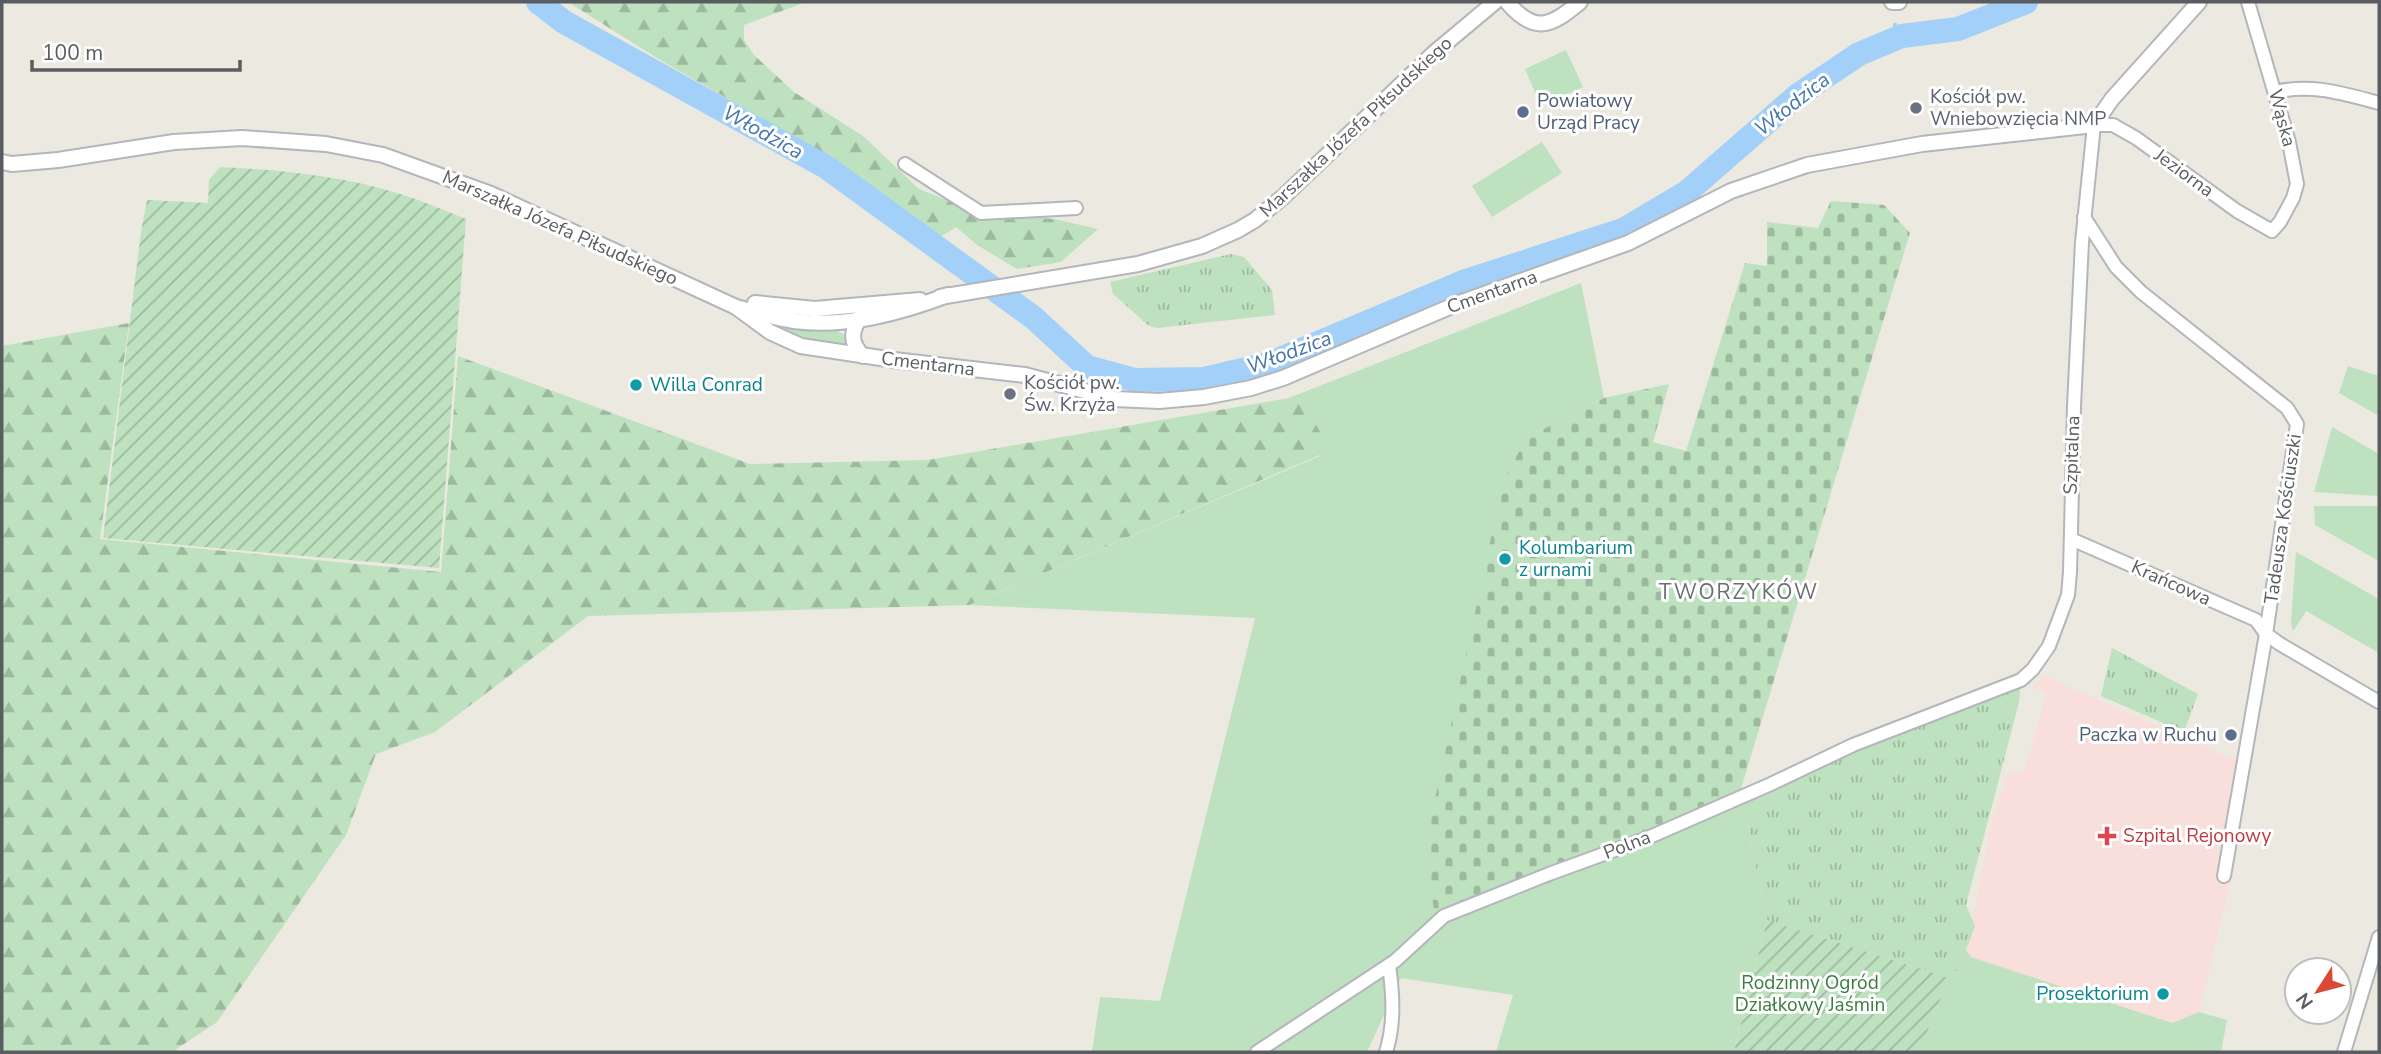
<svg xmlns="http://www.w3.org/2000/svg" width="2381" height="1054" viewBox="0 0 2381 1054" font-family="'Nunito Sans',sans-serif">
  <defs>
    <pattern id="forest-firs" width="22" height="20" patternUnits="userSpaceOnUse" patternTransform="scale(1.75)"><rect width="22" height="20" fill="#bee1bf"/><path d="M5 1l3.5 6h-7zM16 11l3.5 6h-7z" fill="#9dba9f"/></pattern>
    <pattern id="cemetery-stones" width="16" height="16" patternUnits="userSpaceOnUse" patternTransform="scale(1.75)"><rect width="16" height="16" fill="#bee1bf"/><path d="M2 7V4a2 2 0 0 1 4 0v3zM10 15v-3a2 2 0 0 1 4 0v3z" fill="#9dba9f"/></pattern>
    <pattern id="park-tufts" width="24" height="20" patternUnits="userSpaceOnUse" patternTransform="scale(1.75)"><rect width="24" height="20" fill="#bee1bf"/><path d="M3 7l-1-3M5 7V3M7 7l1-3M15 17l-1-3M17 17v-4M19 17l1-3" fill="none" stroke="#9dba9f"/></pattern>
    <pattern id="garden-furrows" width="10" height="10" patternUnits="userSpaceOnUse" patternTransform="scale(1.75)"><rect width="10" height="10" fill="#bee1bf"/><path d="M-1 1l2-2M0 10L10 0M9 11l2-2" fill="none" stroke="#9dba9f"/></pattern>
  </defs>
  <rect width="100%" height="100%" fill="#ebe9e0"/>
  <polygon fill="#f8dfdc" points="2044,676 2237,761 2221,856 2237,856 2199,1012 2183,1019 2173,1023 2138,1017 1971,957 1966,951 1993,816 2010,771 2024,772 2047,693 2032,687"/>
  <g fill="#bee1bf">
    <polygon points="1566,50 1583,87 1541,106 1525,69"/>
    <polygon points="1542,142 1562,173 1492,217 1472,186"/>
    <polygon points="1581,283 1604,398 1526,438 1503,482 1434,909 1513,885 1740,792 1767,920 1734,1052 1496,1052 1513,995 1401,978 1367,1052 1092,1052 1100,997 1160,1001 1255,618 969,605 1320,456 1306,405 1289,398"/>
    <polygon points="778,328 837,331 845,335 846,347 802,342 776,330"/>
    <polygon points="2348,366 2379,376 2379,416 2339,393"/>
    <polygon points="2332,427 2379,454 2378,496 2314,492"/>
    <polygon points="2314,506 2379,506 2379,561 2315,525"/>
    <polygon points="2296,552 2379,599 2379,653 2306,611 2294,630 2292,629 2291,622"/>
    <polygon points="1971,957 2172,1023 2199,1012 2227,1020 2221,1052 1919,1052 1949,978"/>
  </g>
  <g fill="url(#forest-firs)">
    <polygon points="568,2 806,2 744,25 744,40 754,55 794,92 863,136 919,189 980,213 1055,219 1098,229 1061,262 1017,269 977,245 956,227 939,238 832,158 665,63"/>
    <polygon points="129,323 100,539 441,572 458,356 750,464 928,460 1289,398 1306,405 1323,438 1320,455 969,605 588,616 435,732 376,754 346,835 217,1022 172,1052 2,1052 2,346"/>
  </g>
  <polygon fill="url(#cemetery-stones)" points="1831,201 1884,205 1910,233 1740,792 1513,885 1434,910 1425,846 1503,482 1526,438 1604,398 1669,384 1653,442 1686,451 1745,263 1767,266 1767,222 1818,228"/>
  <g fill="url(#park-tufts)">
    <polygon points="1231,254 1244,257 1272,290 1275,315 1157,328 1149,326 1113,294 1110,282"/>
    <polygon points="2112,648 2198,694 2184,732 2101,696"/>
    <polygon points="2021,680 2019,702 1966,905 1975,926 1966,950 1971,957 1949,978 1767,920 1740,792"/>
  </g>
  <g fill="url(#garden-furrows)">
    <path d="M220 167C276 170 335 175 390 191 416 198 441 209 466 219L439 568 103 538 141 232 147 200 208 203 209 180Z"/>
    <polygon points="1767,920 1949,978 1919,1052 1734,1052"/>
  </g>
  <g fill="none" stroke-linecap="round" stroke-linejoin="round">
    <polyline stroke="#a3d0f8" stroke-width="4.5" points="1895,25 1902,36"/>
    <polyline stroke="#a3d0f8" stroke-width="24" points="538,2 564,22 826,167 1034,318 1087,367 1135,380 1204,379 1268,364 1463,282 1623,230 1687,192 1798,95 1859,54 1902,36 1958,29 2026,2"/>
    <defs>
      <g id="minor">
        <path d="M2276 92C2311 83 2345 94 2379 103"/>
        <polyline points="905,164 981,213 1076,208"/>
        <polyline points="2084,217 2116,267 2141,292 2287,408 2297,424 2266,634 2224,876"/>
        <polyline points="2071,539 2256,620 2266,634 2280,644 2379,702"/>
        <polyline points="1257,1052 1395,961 1444,916 1549,874 1645,839 1771,784 1853,745 2021,680 2033,669 2049,646 2068,595 2070,572 2074,406 2082,242 2094,125 2113,125 2136,138 2237,211 2272,231 2280,222 2293,198 2297,184 2289,142 2248,2"/>
        <path d="M1386 1052C1395 1023 1393 995 1389 965"/>
        <polyline points="2344,1052 2379,937"/>
      </g>
      <g id="tertiary">
        <path d="M1507 2C1535 35 1551 26 1580 2"/>
        <polyline points="1892,2 1899,2"/>
        <path d="M2 162 12 164 58 160 174 142 242 138 326 144 383 155 491 194 736 307C755 312 774 318 794 321 846 328 900 313 948 295"/>
        <polyline points="940,297 1138,264 1202,246 1238,230 1255,220 1283,197 1434,53 1495,2"/>
        <polyline points="755,303 815,309 920,300"/>
        <polyline points="736,307 770,332 801,346 894,360 1025,375 1115,399 1159,401 1204,397 1251,388 1283,378 1459,303 1628,243 1731,191 1807,165 1922,144 2094,125 2112,99 2199,2"/>
        <path d="M862 315C851 330 849 342 863 356"/>
      </g>
    </defs>
    <use href="#minor" stroke="#b3b6ba" stroke-width="16"/>
    <use href="#tertiary" stroke="#b3b6ba" stroke-width="18"/>
    <use href="#minor" stroke="#fff" stroke-width="12"/>
    <use href="#tertiary" stroke="#fff" stroke-width="14"/>
  </g>
  <g fill="#6b7280" stroke="#fff" stroke-width="2.5">
    <circle cx="1916" cy="108" r="7"/>
    <circle cx="1010" cy="394" r="7"/>
  </g>
  <g fill="#5c6f8a" stroke="#fff" stroke-width="2.5">
    <circle cx="1523" cy="112" r="7"/>
    <circle cx="2231" cy="735" r="7"/>
  </g>
  <g fill="#0f9aa8" stroke="#fff" stroke-width="2.5">
    <circle cx="636" cy="385" r="7"/>
    <circle cx="1505" cy="559" r="7"/>
    <circle cx="2163" cy="994" r="7"/>
  </g>
  <path fill="#e0444e" stroke="#fff" stroke-width="2.5" d="M2103.5 825.5h7v7h7v7h-7v7h-7v-7h-7v-7h7z"/>
  <g text-anchor="middle" dominant-baseline="central" stroke-width="6" stroke-linejoin="round" paint-order="stroke">
    <g font-size="19" fill="#5b616d" stroke="#fff" text-anchor="start">
      <text x="1930" y="97">Kościół pw.<tspan x="1930" dy="22">Wniebowzięcia NMP</tspan></text>
      <text x="1024" y="383">Kościół pw.<tspan x="1024" dy="22">Św. Krzyża</tspan></text>
    </g>
    <g font-size="19" fill="#4e5e75" stroke="#fff" text-anchor="start">
      <text x="1537" y="101">Powiatowy<tspan x="1537" dy="22">Urząd Pracy</tspan></text>
      <text x="2217" y="735" text-anchor="end">Paczka w Ruchu</text>
    </g>
    <g font-size="19" fill="#595c60" stroke="#fff">
      <text transform="translate(2282 118) rotate(75)">Wąska</text>
      <text transform="translate(1356 127) rotate(-43)">Marszałka Józefa Piłsudskiego</text>
      <text transform="translate(2184 173) rotate(36)">Jeziorna</text>
      <text transform="translate(560 228) rotate(24)">Marszałka Józefa Piłsudskiego</text>
      <text transform="translate(1492 292) rotate(-20)">Cmentarna</text>
      <text transform="translate(928 364) rotate(7)">Cmentarna</text>
      <text transform="translate(2072 455) rotate(-88)">Szpitalna</text>
      <text transform="translate(2283 519) rotate(-82)">Tadeusza Kościuszki</text>
      <text transform="translate(2171 583) rotate(24)">Krańcowa</text>
      <text transform="translate(1627 845) rotate(-21)">Polna</text>
    </g>
    <g font-size="19" fill="#0d838f" stroke="#fff" text-anchor="start">
      <text x="650" y="385">Willa Conrad</text>
      <text x="1519" y="548">Kolumbarium<tspan x="1519" dy="22">z urnami</tspan></text>
      <text x="2149" y="994" text-anchor="end">Prosektorium</text>
    </g>
    <g font-size="19" fill="#be3a42" stroke="#fff" text-anchor="start">
      <text x="2123" y="836">Szpital Rejonowy</text>
    </g>
    <g font-size="19" fill="#3a7e3f" stroke="#fff">
      <text x="1810" y="983">Rodzinny Ogród<tspan x="1810" dy="22">Działkowy Jaśmin</tspan></text>
    </g>
    <g font-size="21" font-style="italic" fill="#4676b0" stroke="#fff">
      <text transform="translate(1792 104) rotate(-38)">Włodzica</text>
      <text transform="translate(763 132) rotate(29)">Włodzica</text>
      <text transform="translate(1289 352) rotate(-20)">Włodzica</text>
    </g>
    <g font-size="21" letter-spacing="2" fill="#6a6e72" stroke="#fff">
      <text x="1739" y="592">TWORZYKÓW</text>
    </g>
  </g>
  <rect width="2381" height="1054" fill="none" stroke="#595c60" stroke-width="7"/>
  <g transform="translate(2318 991) rotate(234)"><circle r="33" fill="#ffffff" stroke="#bdbebf" stroke-width="2"/>
  <path d="M0-5L12 26L0 18L-12 26Z" fill="#db4836"/>
  <text y="-10" font-size="19" font-weight="bold" text-anchor="middle" fill="#595c60">N</text>
  </g>
  <path d="M32 60v10h208v-10" fill="none" stroke="#595c60" stroke-width="3.5"/>
  <text x="42" y="60" font-size="21" fill="#595c60" stroke="#ffffff" stroke-width="5" paint-order="stroke">100 m</text>
</svg>
